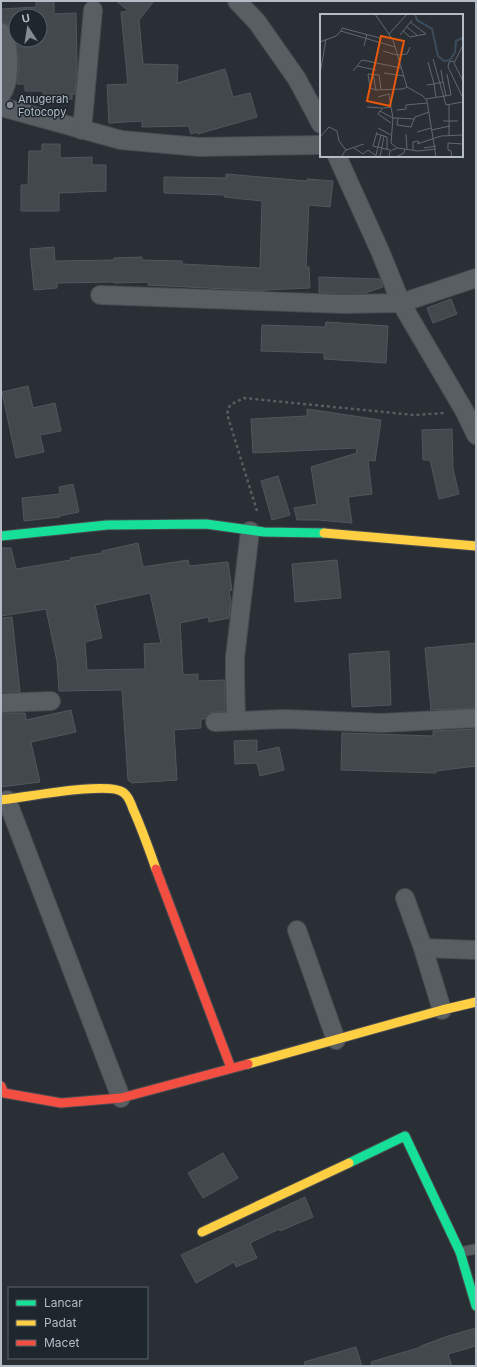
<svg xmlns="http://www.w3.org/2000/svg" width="477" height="1367" viewBox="0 0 477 1367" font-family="Inter,sans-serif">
  <rect width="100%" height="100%" fill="#2a2f35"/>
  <g fill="#43484d" stroke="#51575d" fill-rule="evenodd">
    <polygon points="36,1 54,1 54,14 76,13 77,67 75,94 72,94 72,99 44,100 43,91 25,91 25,84 17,84 19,64 16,40 40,40 40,16 16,16 16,38 9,26 5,22 1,22 1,9 36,7"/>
    <polygon points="116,1 154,1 139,20 143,64 178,65 177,83 225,69 233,97 250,93 257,117 198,134 197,132 191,134 189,126 142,127 142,121 109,123 107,85 128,84 121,12 129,11"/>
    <polygon points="42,144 60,144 60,158 92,157 92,165 106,165 106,191 59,193 59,211 21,211 21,185 28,185 29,151 42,151"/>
    <polygon points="226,174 307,181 307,179 333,181 330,207 309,205 306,267 309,267 310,288 265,290 265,291 148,285 148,282 114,283 114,282 57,283 57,288 34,290 30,249 54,247 55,261 114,260 114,258 142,257 142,260 182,261 182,264 260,268 262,201 224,197 225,195 164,193 164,177 226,178"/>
    <polygon points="319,277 380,279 383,287 365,293 319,293"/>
    <polygon points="451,299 457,314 433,323 427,308"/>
    <polygon points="326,322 388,326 386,363 324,359 324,353 261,351 262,325 325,327"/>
    <polygon points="28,386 33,408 55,403 61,431 40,435 44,452 16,458 2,392"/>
    <polygon points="307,409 381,420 375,461 368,460 372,494 348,497 352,523 318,520 297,520 294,508 317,504 311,467 357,453 356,448 253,453 251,419 307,416"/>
    <polygon points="452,429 453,469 459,494 439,499 430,460 423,460 422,430"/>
    <polygon points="278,476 290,515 272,520 261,481"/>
    <polygon points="73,484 79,512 59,516 60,517 24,521 22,498 60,494 59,487"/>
    <path d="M138 543 143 567 188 560 189 566 228 562 232 590 229 591 231 601 229 618 209 622 208 617 180 623 183 675 198 674V681L225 680V711L210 713 205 719H201V728L174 730 177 780 132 783 128 780 122 690 59 691 57 661 46 609 1 616V548H11L16 569 71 560 70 558 102 553V551ZM150 593 161 643 144 644 145 669 87 670 85 642 102 638 95 605Z"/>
    <polygon points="337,560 341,598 295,602 292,564"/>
    <polygon points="12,617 20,692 1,692 1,618"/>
    <polygon points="476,643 476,708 431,710 425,648"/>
    <polygon points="389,651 391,705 352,707 349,654"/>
    <polygon points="71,710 76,732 31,742 40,782 1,787 1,713 25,713 26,720"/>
    <polygon points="476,729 476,766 436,771 436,773 341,770 342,733 433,736 433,731"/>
    <polygon points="257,740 257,752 279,747 284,770 260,776 257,763 235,764 234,741"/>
    <polygon points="223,1153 238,1178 203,1198 188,1173"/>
    <polygon points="305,1197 313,1217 280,1231 279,1229 250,1243 257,1258 236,1267 234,1262 196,1283 181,1255"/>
    <polygon points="476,1328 476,1346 448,1354 452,1366 372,1366 371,1362 421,1347 421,1346 448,1336"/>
    <polygon points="356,1347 362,1366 305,1366 304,1362"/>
  </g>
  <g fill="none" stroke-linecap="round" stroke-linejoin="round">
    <defs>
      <polyline id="lane" points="460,1252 476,1249"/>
      <g id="street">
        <polyline points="237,1 257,22 297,79 321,124"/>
        <path d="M1 32C10 39 9 73 6 84 5 88 3 92 1 95"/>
        <polyline points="1,107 121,140 199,147 321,145"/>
        <polyline points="82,130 93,10"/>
        <polyline points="337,156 380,251 401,303 465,412 476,435"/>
        <polyline points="100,295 343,304 401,303 476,278"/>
        <polyline points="1,703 51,701"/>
        <polyline points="236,720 235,677 235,657 250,531"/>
        <polyline points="215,722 285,719 382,723 476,718"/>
        <polyline points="7,800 121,1098"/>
        <polyline points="405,898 423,948 442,1010"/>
        <polyline points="297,930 336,1040"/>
        <polyline points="423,948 476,950"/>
      </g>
      <g id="fast">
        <polyline points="1,536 107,525 206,524 264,532 324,533"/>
        <polyline points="349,1163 405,1136 460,1252 476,1306"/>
      </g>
      <g id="slow">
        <polyline points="324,533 476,546"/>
        <path d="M1 800C22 798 111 780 124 793 129 797 131 803 133 809 142 829 149 849 156 869"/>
        <polyline points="248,1064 442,1010 476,1002"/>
        <polyline points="202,1232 349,1163"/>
      </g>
      <g id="jam">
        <polyline points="156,869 231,1068"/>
        <polyline points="1,1086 4,1093 61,1103 121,1098 248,1064"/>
      </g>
    </defs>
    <use href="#lane" stroke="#484b50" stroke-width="11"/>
    <use href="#street" stroke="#484b50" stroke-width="20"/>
    <use href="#fast" stroke="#484b50" stroke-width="11"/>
    <use href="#slow" stroke="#484b50" stroke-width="11"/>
    <use href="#jam" stroke="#484b50" stroke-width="11"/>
    <polyline stroke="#585d60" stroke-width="2.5" stroke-dasharray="3 3" stroke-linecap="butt" points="257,511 227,414 230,405 244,398 414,415 445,413"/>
    <use href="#lane" stroke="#595e63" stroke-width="9"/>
    <use href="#street" stroke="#595e63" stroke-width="18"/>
    <use href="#fast" stroke="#16e098" stroke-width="9"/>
    <use href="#slow" stroke="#ffcf43" stroke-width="9"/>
    <use href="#jam" stroke="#f24e42" stroke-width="9"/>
  </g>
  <circle fill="#848b93" stroke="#1e272e" stroke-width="1.5" cx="10" cy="105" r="4"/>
  <g text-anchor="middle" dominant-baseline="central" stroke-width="3" stroke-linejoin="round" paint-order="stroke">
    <g font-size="11" fill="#b4bdc5" stroke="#1e272e" text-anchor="start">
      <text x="18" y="99">Anugerah<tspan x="18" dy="13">Fotocopy</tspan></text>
    </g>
  </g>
  <g transform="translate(320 14)">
    <rect width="143" height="143" fill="#2a2f35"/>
    <path fill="none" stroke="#3b4d5c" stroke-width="2" d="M95 0 97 6 112 15 118 42 124 47 130 46 135 38 136 27 143 24"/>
    <path fill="none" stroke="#61686f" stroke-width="1" d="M55 0 73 26 87 73 103 82 107 87 116 143M90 8 106 20M87 13 98 22M21 17 22 14 60 24 58 35M83 17 90 23 106 20M69 20 87 0M80 21 92 6M0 28 16 22 21 17 75 33M143 31 134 49 143 67M44 32 47 20M63 37 77 41 87 40 90 33M113 45 126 91 143 88M134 47 129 48 128 53 143 84M37 52 56 56M33 57 42 46 81 54M64 59 84 62M0 60 6 25M53 60 56 76M123 68 126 82M107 71 114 70 108 48M61 75 59 61 48 60 50 74 56 76 83 75 87 73M58 83 69 80 71 93M116 84 114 70 123 68 121 56M106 85 131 81 127 60M47 93 62 94M77 96 86 95V91L107 89M60 97 63 94 71 93 73 104M78 104 94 105M123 107H138M71 109 58 100 60 97 73 104M58 114 71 121M111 116 130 112M57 118 53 132 70 136M97 118 111 114M86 120 87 135M61 121 67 123V135M129 121V91M0 123 9 113 17 117 19 127 26 136M97 130 121 122 143 121M34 134 43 140 48 136 58 143M77 134 98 137 116 135M104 134 116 132M93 136V128L98 127 99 130M56 141 61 121 57 120M21 143 26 136 44 130M60 143 64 122M69 143 70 137 77 134 71 129 73 104H78L77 111 91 113 95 103 109 98M76 143 84 139 85 135M132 143 131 137 128 136V129L143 130"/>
    <path fill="#e8590c" fill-opacity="0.15" stroke="#e8590c" stroke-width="2" d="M61 22 84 27 70 92 47 87Z"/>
    <rect width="143" height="143" fill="none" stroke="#b4bdc5" stroke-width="2"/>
  </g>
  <rect width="477" height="1367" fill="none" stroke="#b4bdc5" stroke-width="4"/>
  <rect x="8" y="1287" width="140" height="72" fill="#1e272e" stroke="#5a636a"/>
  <rect x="16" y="1300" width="20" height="6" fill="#16e098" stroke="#5a636a"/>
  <text x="44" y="1307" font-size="12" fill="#b4bdc5">Lancar</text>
  <rect x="16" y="1320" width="20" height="6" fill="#ffcf43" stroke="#5a636a"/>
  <text x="44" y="1327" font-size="12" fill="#b4bdc5">Padat</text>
  <rect x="16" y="1340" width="20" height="6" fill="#f24e42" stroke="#5a636a"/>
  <text x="44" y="1347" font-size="12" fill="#b4bdc5">Macet</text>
  <g transform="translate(28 28) rotate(348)"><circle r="19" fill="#1e272e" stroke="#5a636a"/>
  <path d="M0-3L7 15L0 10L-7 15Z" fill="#848b93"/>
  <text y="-6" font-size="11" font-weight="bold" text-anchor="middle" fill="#b4bdc5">U</text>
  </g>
</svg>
